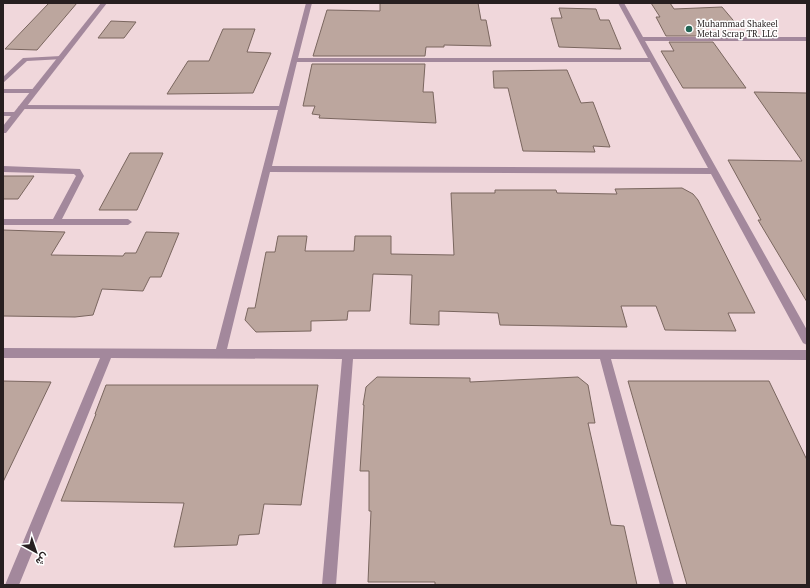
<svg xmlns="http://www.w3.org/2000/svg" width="810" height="588" viewBox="0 0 810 588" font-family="'PT Serif',Vazirmatn,serif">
  <rect width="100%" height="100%" fill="#f0d7db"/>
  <g fill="#bca69e" stroke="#7a665f">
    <polygon points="49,3 77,3 37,50 5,49"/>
    <polygon points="380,3 478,3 481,20 486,20 491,46 444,45 444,47 426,47 425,56 313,56 327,10 380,11"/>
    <polygon points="651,3 670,3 674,9 722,7 738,26 701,26 708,36 666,36 656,17 660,17"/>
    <polygon points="559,8 596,9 600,20 609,20 621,49 559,47 551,18 562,18"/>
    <polygon points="111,21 136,22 124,38 98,38"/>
    <polygon points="223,29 255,29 247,52 271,53 253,93 167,94 188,61 209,61"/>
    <polygon points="669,42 713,42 746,88 683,88 661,51 674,51"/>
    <polygon points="312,64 425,64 423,92 433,92 436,123 319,118 320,115 312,114 315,106 303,106"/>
    <polygon points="567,70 581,103 593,102 610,147 593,146 595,152 523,151 508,88 494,88 493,71"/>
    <polygon points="754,92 807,93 807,302 758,220 761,220 728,160 802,161"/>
    <polygon points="130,153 163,153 137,210 99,210"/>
    <polygon points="3,176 34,176 18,199 3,199"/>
    <polygon points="682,188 693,194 698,200 755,313 728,313 736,331 665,330 656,306 621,306 627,327 500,325 498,313 439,311 439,325 410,324 412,275 373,274 370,311 348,311 347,320 311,321 311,331 256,332 245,320 248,308 255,308 266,252 275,252 278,236 307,236 305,251 354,251 355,236 391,236 391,254 454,255 451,193 495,193 495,190 556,190 557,193 617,194 615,189"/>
    <polygon points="3,230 65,232 51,255 123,256 125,253 136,253 146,232 179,233 161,277 150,277 143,291 102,289 93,315 75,317 3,316"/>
    <polygon points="377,377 470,378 470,382 578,377 588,385 595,423 588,423 611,525 624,526 637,585 435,585 435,582 368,582 371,511 369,511 369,471 360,471 364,405 363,405 366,387"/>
    <polygon points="3,381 51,382 3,482"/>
    <polygon points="628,381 769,381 807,460 807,585 687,585"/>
    <polygon points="106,385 318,385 301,505 264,504 259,534 239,535 237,545 174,547 184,503 61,501 96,414 95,414"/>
  </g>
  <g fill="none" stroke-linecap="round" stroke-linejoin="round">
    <g fill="#a3889c" fill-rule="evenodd">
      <path d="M306 3H312L298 58H648L618 3H624L643 37H807V41H645L807 330V345L803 343 711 174 270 172 227 349 807 350V360L611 359 674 585H660L600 359H353L336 585H322L342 359 111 358 19 585H5L100 358H3V348L216 349 278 110 22 109 18 107 22 105 279 106ZM297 62H650L708 168 272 166Z"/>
      <polygon points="61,56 64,58 63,59 27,61 3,83 3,77 23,58"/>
      <polygon points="3,89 34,89 37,91 34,93 3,93"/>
      <polygon points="3,112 16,112 20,114 16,116 3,116"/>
      <polygon points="3,166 80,169 84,176 62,219 128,219 132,222 128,225 3,225 3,219 53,219 76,176 74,174 3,172"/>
    </g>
    <polygon fill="#a3889c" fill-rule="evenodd" points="101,3 107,3 6,133 3,133 3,126"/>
  </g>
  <circle fill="#246656" stroke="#fff" stroke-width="1.5" cx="689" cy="29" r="4"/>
  <g text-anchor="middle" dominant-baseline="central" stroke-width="3" stroke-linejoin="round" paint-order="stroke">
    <g font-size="9" fill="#271f20" stroke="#fff" text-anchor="start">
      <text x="697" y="24">Muhammad Shakeel<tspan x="697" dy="10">Metal Scrap TR. LLC</tspan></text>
    </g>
  </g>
  <rect width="810" height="588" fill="none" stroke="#271f20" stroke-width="8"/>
  <g transform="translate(36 552) rotate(140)" stroke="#ffffff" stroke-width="3" paint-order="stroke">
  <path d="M0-3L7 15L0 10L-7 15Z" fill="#271f20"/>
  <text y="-6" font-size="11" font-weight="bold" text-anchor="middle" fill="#271f20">ش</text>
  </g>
</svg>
